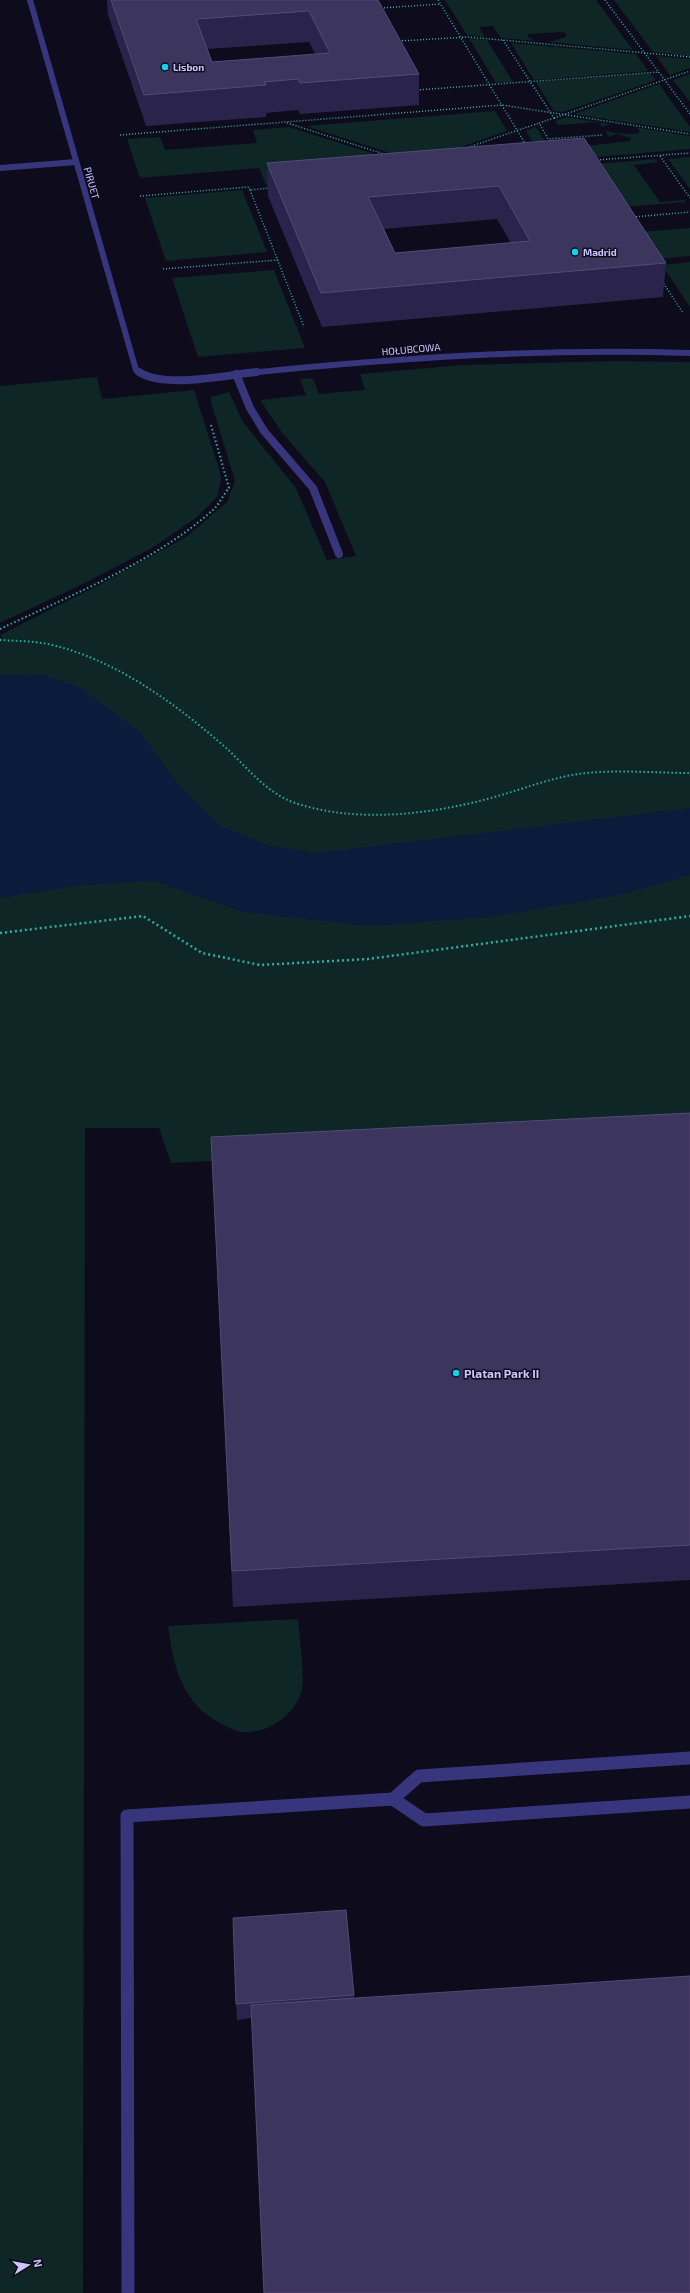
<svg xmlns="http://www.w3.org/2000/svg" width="690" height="2293" viewBox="0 0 690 2293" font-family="'Exo 2',sans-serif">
  <rect width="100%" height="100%" fill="#0e0b1c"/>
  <g fill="#0e2625">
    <polygon points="445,0 596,0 633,50 549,42 566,37 566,34 563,32 528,34 528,37 535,41 501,38 493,26 479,27 485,37 467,35"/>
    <polygon points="614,0 690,0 690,56 653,52"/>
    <polygon points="469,38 487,40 513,82 496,83"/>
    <polygon points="511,43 636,54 648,71 534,80"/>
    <polygon points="656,56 690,59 690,68 670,75"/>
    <polygon points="650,73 656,80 563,112 554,111 536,82"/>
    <polygon points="690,74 690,102 673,80"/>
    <polygon points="659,84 690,127 690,132 574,114"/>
    <polygon points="495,111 507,131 418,162 306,126"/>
    <polygon points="566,117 611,124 602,127 599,122 558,125 555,121"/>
    <polygon points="289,127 409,165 339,179 266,185 259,168 140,178 127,139 160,137 165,150 257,143 253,130"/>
    <polygon points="536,127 545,141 544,161 526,131"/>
    <path d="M635 127 690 136V149L583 158 576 147 630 141 631 138 617 134 609 137 605 131C613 133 632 135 639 133V129Z"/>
    <polygon points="690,157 690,189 668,159"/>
    <polygon points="655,159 658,162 634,165 660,202 684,200 686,202 624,207 596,164"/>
    <polygon points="242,190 267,252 166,261 145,198"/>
    <polygon points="690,228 690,256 658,259 640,232"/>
    <polygon points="690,262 690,307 662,265"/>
    <polygon points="274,270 305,348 198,357 172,278"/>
    <polygon points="615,361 690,362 690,1137 171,1163 159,1128 85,1128 83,2293 0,2293 0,638 2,637 0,635 101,584 186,537 227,502 235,481 211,402 211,397 229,392 243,422 296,488 327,560 356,556 325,482 283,434 260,400 306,395 300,379 313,378 319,394 365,390 360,374 462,365"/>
    <polygon points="97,377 102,399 194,390 220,472 221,480 217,497 196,518 152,548 87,582 0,623 0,386"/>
    <path d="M298 1619C299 1634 305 1678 302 1689 296 1715 268 1734 242 1732 232 1731 204 1715 198 1707 177 1683 172 1656 168 1626Z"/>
  </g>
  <polygon fill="#0a1c3c" points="0,674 43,675 79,687 140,732 175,780 220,826 271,846 317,853 690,808 690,875 615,896 491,917 370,926 243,912 154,881 81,885 0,898"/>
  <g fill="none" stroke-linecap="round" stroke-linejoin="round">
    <g stroke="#2aaea5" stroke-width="1.5" stroke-dasharray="1 2" stroke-linecap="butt">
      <polyline points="438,0 526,145"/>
      <polyline points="605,0 690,114"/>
      <polyline points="381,8 441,4"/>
      <polyline points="503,40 554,118 539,123 548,139 602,135"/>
      <polyline points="399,41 468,37 690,57"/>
      <polyline points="417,90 659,72"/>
      <polyline points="554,118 690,71"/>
      <polyline points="287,123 387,155"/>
      <polyline points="120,135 502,105 690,134"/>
      <polyline points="463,149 539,123"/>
      <polyline points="660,156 690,198"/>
      <polyline points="597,160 690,153"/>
      <polyline points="250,190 304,327"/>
      <polyline points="140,196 249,187 250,190 270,188"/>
      <polyline points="633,217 690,212"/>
      <polyline points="163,269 278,260"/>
      <polyline points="662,281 683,313"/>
    </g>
    <g stroke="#2aaea5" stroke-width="2" stroke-dasharray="1.5 2.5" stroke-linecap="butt">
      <path d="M0 629C69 596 159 560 215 508 220 502 224 494 229 488L211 425"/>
      <path d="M0 640C18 641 38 641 56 646 119 662 177 705 225 747 247 767 266 793 295 803 355 823 427 815 487 799 518 791 546 779 578 774 615 769 653 773 690 773"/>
    </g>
    <polyline stroke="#2aaea5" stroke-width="2.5" stroke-dasharray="2 3" stroke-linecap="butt" points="0,933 143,916 202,953 260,965 368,959 690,916"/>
    <g stroke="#37357c" stroke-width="6">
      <polyline points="30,0 136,370 140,373"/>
      <polyline points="0,168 76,162"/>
      <path d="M248 373C395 358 542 348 690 353"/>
    </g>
    <g stroke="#37357c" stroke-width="8">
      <path d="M139 372C165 389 226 375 257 372"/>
      <polyline points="236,374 250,408 264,431 313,488 339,554"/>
    </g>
    <g stroke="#37357c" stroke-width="13">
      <polyline points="393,1799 424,1820 690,1802"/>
      <polyline points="128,2293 127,1816 393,1799 419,1776 690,1758"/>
    </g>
  </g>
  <g fill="#2a234b" fill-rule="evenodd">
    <path d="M107 0H378L419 74V105L300 114 298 110 266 113V117L146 126 108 15ZM309 42 315 54 212 62 207 49Z"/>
    <path d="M584 138 666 263 663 297 322 327 268 196 267 163ZM497 219 511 243 395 253 384 229Z"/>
    <polygon points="690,1113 690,1580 233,1607 211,1137"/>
    <polygon points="354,1995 354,1998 251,2018 237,2020 236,2004"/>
  </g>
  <g fill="#3c355e" stroke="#524b77" fill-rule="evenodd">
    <path d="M111 0H378L419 74 300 83 298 79 264 82 266 85 144 95ZM309 11 330 53 212 62 196 19Z"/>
    <path d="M584 138 666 263 321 293 267 163ZM499 186 530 241 395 253 368 197Z"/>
    <polygon points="690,1113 690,1545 232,1571 211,1137"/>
    <polygon points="346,1910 354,1995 236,2004 233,1918"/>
    <polygon points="690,1976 690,2293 264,2293 251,2005"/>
  </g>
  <g fill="#00daf0" stroke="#0e0b1c" stroke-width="1.5">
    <circle cx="165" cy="67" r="4"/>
    <circle cx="575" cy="252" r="4"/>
    <circle cx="456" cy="1373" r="4"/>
  </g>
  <g text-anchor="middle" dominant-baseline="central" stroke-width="3" stroke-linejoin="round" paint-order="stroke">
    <g font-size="10" font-weight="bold" fill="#ccc5ff" stroke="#0e0b1c" text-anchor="start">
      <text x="173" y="67">Lisbon</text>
      <text x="583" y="252">Madrid</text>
    </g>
    <g font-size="10" fill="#ccc5ff" stroke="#0e0b1c">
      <text transform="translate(92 183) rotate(74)">PIRUET</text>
      <text transform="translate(411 349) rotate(-5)">HOŁUBCOWA</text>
    </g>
    <g font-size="12" font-weight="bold" fill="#ccc5ff" stroke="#0e0b1c" text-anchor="start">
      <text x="464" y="1373">Platan Park II</text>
    </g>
  </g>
  <g transform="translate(28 2265) rotate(79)" stroke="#0e0b1c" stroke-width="3" paint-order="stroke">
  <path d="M0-3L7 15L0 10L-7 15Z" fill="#ccc5ff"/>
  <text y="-6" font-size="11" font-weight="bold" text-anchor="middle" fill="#ccc5ff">N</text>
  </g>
</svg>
